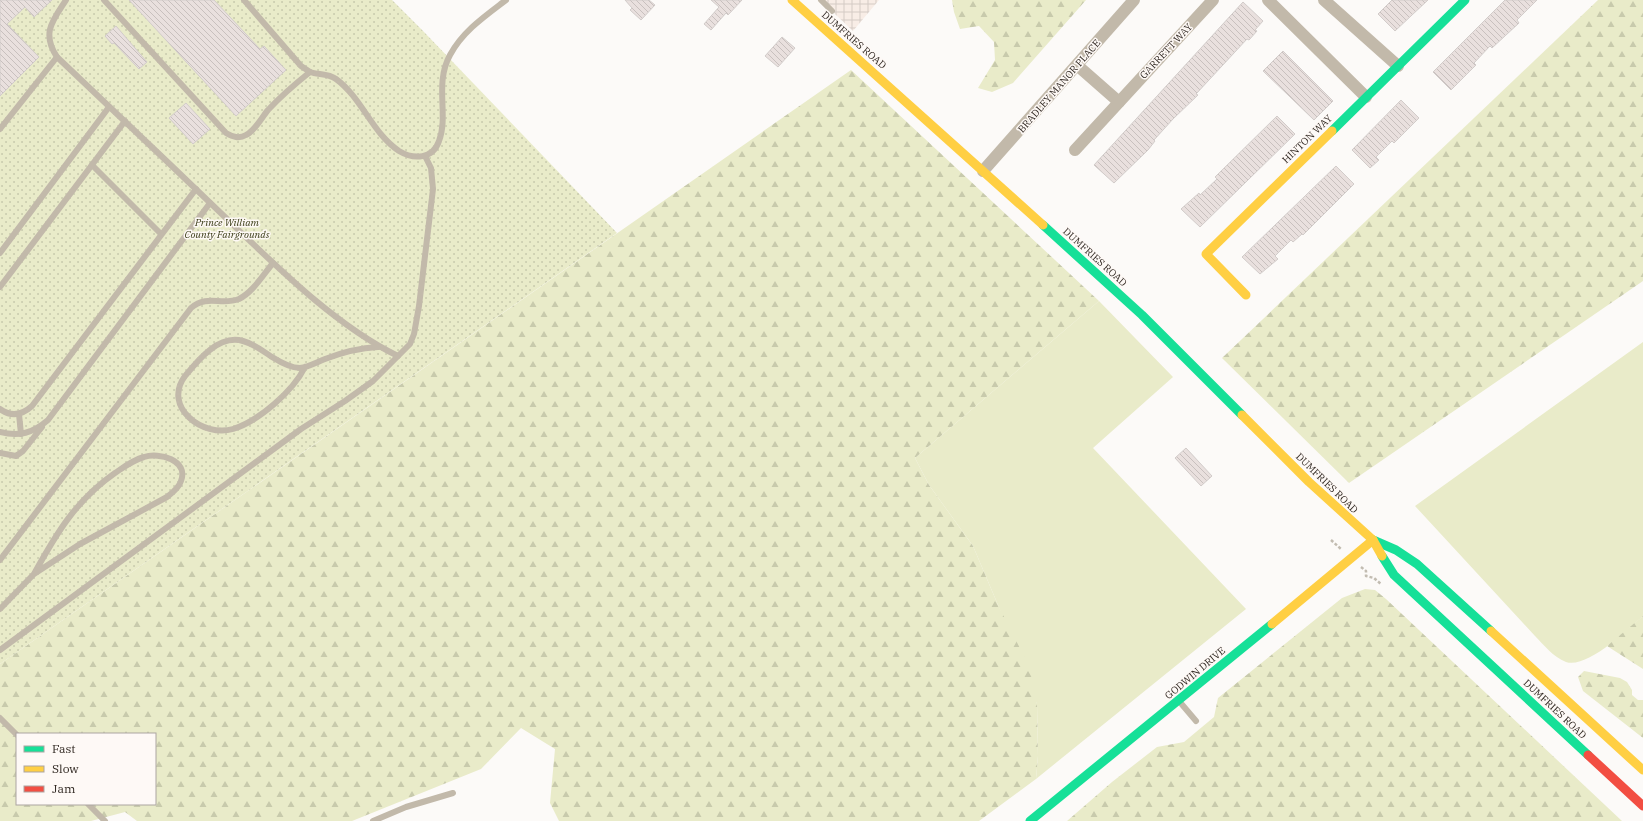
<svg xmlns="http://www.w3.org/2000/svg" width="1643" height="821" viewBox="0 0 1643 821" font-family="'IBM Plex Serif',serif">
  <defs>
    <pattern id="industrial-grid" width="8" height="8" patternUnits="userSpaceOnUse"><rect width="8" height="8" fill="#f8ede6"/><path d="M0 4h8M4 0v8" fill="none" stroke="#d5cbc5"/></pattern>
    <pattern id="forest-firs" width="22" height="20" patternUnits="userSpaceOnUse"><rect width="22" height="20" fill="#e9ebc9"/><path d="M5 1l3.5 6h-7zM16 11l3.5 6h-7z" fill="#c8caac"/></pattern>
    <pattern id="park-dots" width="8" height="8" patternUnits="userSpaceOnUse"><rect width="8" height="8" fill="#e9ebc9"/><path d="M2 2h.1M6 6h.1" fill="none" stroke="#c8caac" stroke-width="1.8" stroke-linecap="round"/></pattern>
    <pattern id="building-back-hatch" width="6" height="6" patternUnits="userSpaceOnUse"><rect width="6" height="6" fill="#e9e0de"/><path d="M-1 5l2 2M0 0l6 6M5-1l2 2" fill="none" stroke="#c8c0be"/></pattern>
  </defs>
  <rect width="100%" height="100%" fill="#fcfaf8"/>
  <polygon fill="url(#industrial-grid)" points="820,0 879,0 853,31"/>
  <g fill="#e9ebc9">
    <polygon points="1099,301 1173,377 1093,448 1246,609 1036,779 1038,756 1037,704 998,605 973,546 929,485 915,458"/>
    <path d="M1643 342V616C1627 630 1587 669 1566 662 1553 657 1544 645 1535 636L1415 506Z"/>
  </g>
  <g fill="url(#forest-firs)" fill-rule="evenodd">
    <polygon points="952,0 1086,0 1013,83 992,92 978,88 995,60 994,42 979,26 960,29 954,12"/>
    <polygon points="1598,0 1643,0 1643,281 1349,483 1222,358"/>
    <path d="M851 70 1099 301 915 458 929 485 973 546 998 605 1030 668 1037 704 1038 756 1036 779 979 821H559L550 803 555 749 521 728 481 769 352 821H137L125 812 91 821H0V664ZM17 734H155V804H17Z"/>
    <polygon points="1365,589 1375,590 1386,599 1622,821 1067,821 1112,782 1157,747 1184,742 1214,717 1218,698 1342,598"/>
    <polygon points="1643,616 1643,669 1607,646"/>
    <polygon points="1584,671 1620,678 1627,682 1632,690 1632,695 1638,700 1643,700 1643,738 1583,691 1578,677"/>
  </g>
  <polygon fill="url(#park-dots)" points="0,0 392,0 424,32 617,233 0,664"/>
  <g fill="url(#building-back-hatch)" stroke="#d2ccca">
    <polygon points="0,0 52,0 34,17 25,7 7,24 39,57 0,96"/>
    <polygon points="129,0 214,0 260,49 264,46 286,70 236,116"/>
    <polygon points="625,0 649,0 655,5 641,20 630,10 632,8"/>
    <polygon points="711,0 742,0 728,15 726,13 711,30 704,24 719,7"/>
    <polygon points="1392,0 1428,0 1395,31 1378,14"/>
    <polygon points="1505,0 1537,0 1517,20 1519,23 1492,48 1490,46 1474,63 1476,65 1451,90 1433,72"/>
    <polygon points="1243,2 1263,21 1255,30 1257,31 1249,40 1247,39 1196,94 1198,95 1173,119 1154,140 1155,141 1148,150 1114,183 1094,165"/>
    <polygon points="116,26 147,62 139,69 114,43 112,44 105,36"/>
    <polygon points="782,37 795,48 778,67 765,56"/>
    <polygon points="1283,51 1333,101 1314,120 1263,71"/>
    <polygon points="1401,100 1419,118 1394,143 1392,141 1376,157 1379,160 1370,168 1352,150"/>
    <polygon points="186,103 210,129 193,144 169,118"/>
    <polygon points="1277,116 1295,134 1200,227 1181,209 1199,193 1200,195 1217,179 1215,177"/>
    <polygon points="1336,166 1354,184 1303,235 1302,234 1293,242 1291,240 1275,256 1278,259 1260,274 1242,257"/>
    <polygon points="1186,448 1212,476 1201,486 1175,458"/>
  </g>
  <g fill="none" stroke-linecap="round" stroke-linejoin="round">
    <g stroke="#c2bcb1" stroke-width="2.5" stroke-dasharray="3 2" stroke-linecap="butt">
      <polyline points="1331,540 1341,549"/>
      <polyline points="1361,567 1366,571 1366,576 1374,578 1381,584"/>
    </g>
    <g stroke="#c2b9aa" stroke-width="6">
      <path d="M66 0C53 20 41 33 57 57 113 110 170 164 226 218 276 266 336 326 398 356"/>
      <path d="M104 0 226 133C233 137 239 139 246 135 255 131 262 117 268 110 281 96 295 84 310 72 318 75 328 73 336 79 362 98 372 133 399 151 414 160 433 159 439 141 449 115 434 84 450 55 463 31 485 16 506 0"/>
      <polyline points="244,0 301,66 310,72"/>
      <polyline points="821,0 832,11"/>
      <polyline points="0,129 57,57"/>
      <polyline points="92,165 161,234"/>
      <polyline points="0,253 109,107"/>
      <polyline points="0,287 125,121"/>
      <path d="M305 367C293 391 259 421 233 429 203 438 162 407 185 376 198 360 219 334 243 341 254 344 263 351 272 357 280 362 290 368 300 368 308 367 317 362 325 359 343 352 359 348 378 347"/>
      <path d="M0 409C11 417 22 415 32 406L196 189"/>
      <polyline points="19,414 21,434"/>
      <path d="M0 432C19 437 33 433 48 420L210 203"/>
      <polyline points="0,453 16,456 23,451 42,427"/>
      <path d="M0 560 191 308C208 294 221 306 239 299 253 292 263 275 273 263"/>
      <path d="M0 609 34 574 80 544 167 497C172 493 179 488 181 481 189 460 159 452 144 457 133 460 124 467 115 473 76 500 56 534 34 574"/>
      <polyline points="0,650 301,429 345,401 373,381 410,344 414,334 419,306 433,189 431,168 425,156"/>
      <polyline points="1179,701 1196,721"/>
      <polyline points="0,718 17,735"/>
      <polyline points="88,804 105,821"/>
      <polyline points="373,821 406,807 453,793"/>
    </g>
    <g stroke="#c2b9aa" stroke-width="12">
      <polyline points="1268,0 1366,97"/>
      <polyline points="1324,0 1398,66"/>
      <polyline points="1078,66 1119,102"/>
      <polyline points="1075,150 1213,0"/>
      <polyline points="983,171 1134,0"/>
    </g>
    <g stroke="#16e098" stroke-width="9">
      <polyline points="1332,131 1465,0"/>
      <polyline points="1043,225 1142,315 1242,415"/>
      <polyline points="1373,540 1396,550 1417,564 1491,631"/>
      <polyline points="1382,556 1394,575 1588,755"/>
      <polyline points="1030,821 1272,624"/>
    </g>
    <g stroke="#ffcf43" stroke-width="9">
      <polyline points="792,0 1043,225"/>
      <polyline points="1246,295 1206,254 1332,131"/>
      <polyline points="1242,415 1309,482 1373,540 1382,556"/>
      <polyline points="1272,624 1373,540"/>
      <polyline points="1491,631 1643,770"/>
    </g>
    <polyline stroke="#f24e42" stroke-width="9" points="1588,755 1643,806"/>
  </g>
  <g text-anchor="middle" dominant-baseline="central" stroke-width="3" stroke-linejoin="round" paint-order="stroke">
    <g font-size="10" fill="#302822" stroke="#fef9f6">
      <text transform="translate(854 40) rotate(41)">DUMFRIES ROAD</text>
      <text transform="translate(1166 51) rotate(-47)">GARRETT WAY</text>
      <text transform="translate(1059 86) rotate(-49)">BRADLEY MANOR PLACE</text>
      <text transform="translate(1307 139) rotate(-44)">HINTON WAY</text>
      <text transform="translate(1095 257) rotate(42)">DUMFRIES ROAD</text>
      <text transform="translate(1327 483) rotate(44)">DUMFRIES ROAD</text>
      <text transform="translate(1195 673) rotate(-40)">GODWIN DRIVE</text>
      <text transform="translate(1555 709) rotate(43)">DUMFRIES ROAD</text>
    </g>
    <g font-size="10" font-style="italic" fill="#393b15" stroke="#fef9f6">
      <text x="227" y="222">Prince William<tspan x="227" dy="12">County Fairgrounds</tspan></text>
    </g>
  </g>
  <rect x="16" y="733" width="140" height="72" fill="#fef9f6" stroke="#aca5a1"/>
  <rect x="24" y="746" width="20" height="6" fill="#16e098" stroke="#aca5a1"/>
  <text x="52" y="753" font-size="12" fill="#302822">Fast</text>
  <rect x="24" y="766" width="20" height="6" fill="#ffcf43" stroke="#aca5a1"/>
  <text x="52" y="773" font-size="12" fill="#302822">Slow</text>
  <rect x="24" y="786" width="20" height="6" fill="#f24e42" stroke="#aca5a1"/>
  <text x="52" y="793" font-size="12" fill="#302822">Jam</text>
</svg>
